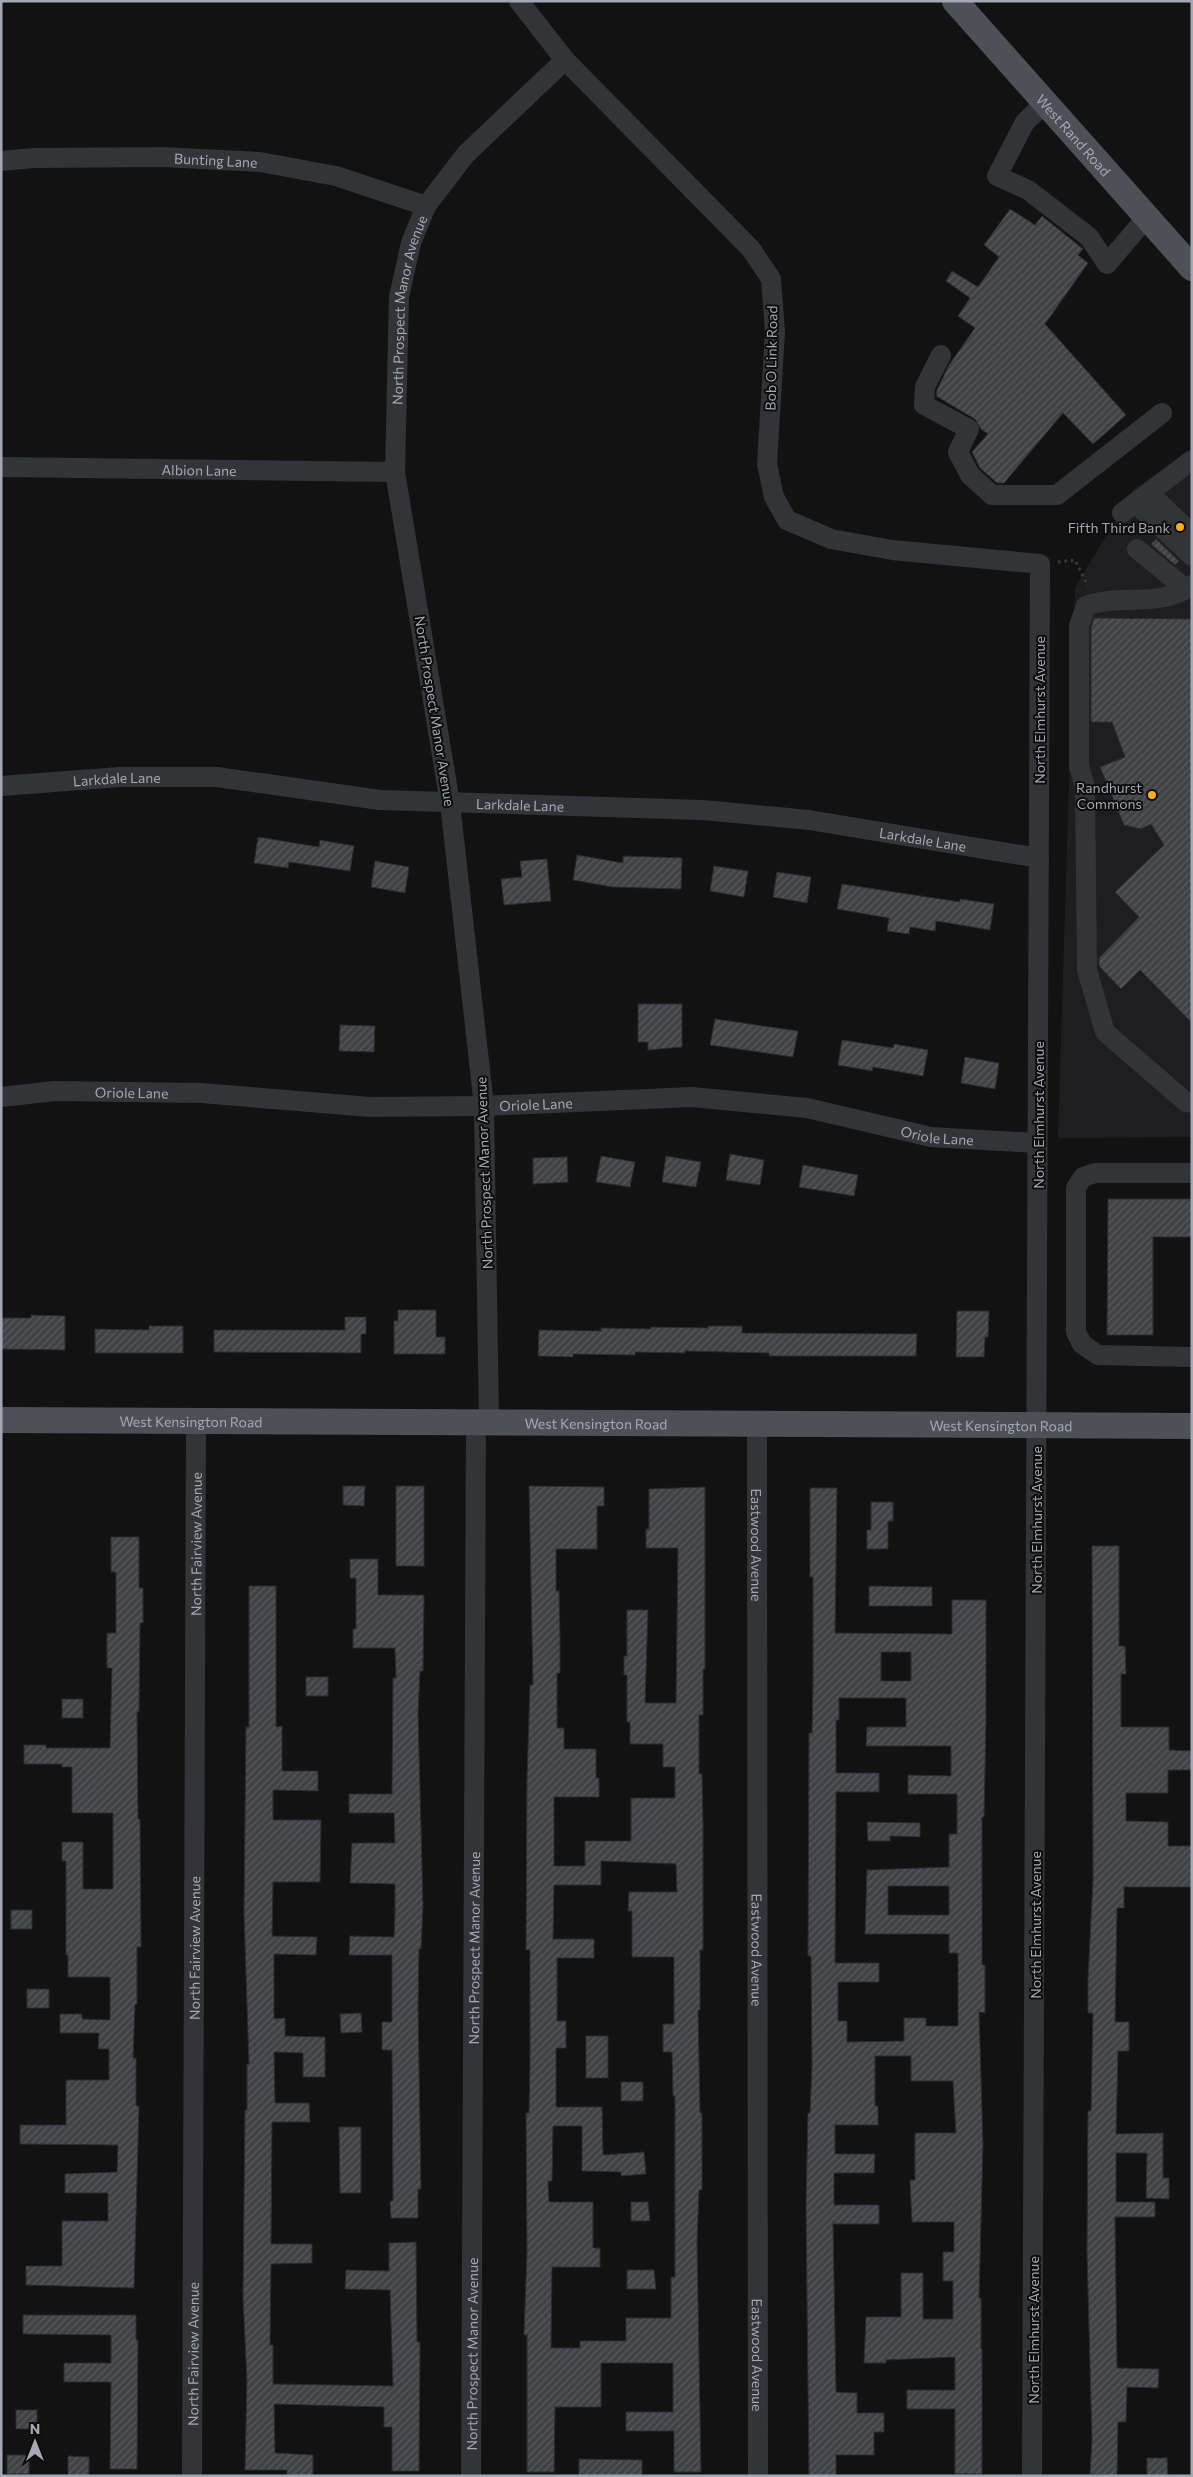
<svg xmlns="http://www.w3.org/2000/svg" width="1193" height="2477" viewBox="0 0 1193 2477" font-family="Commissioner,sans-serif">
  <defs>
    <pattern id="building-hatch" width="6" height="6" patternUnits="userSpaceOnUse" patternTransform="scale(1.25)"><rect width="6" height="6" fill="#404246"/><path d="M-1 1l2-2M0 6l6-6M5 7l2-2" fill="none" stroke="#585a5e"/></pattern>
  </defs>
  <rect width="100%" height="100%" fill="#121213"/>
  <polygon fill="#1e1e20" points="1192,449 1192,1137 1058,1138 1075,588 1133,490"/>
  <g fill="url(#building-hatch)" stroke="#2b2c2f" fill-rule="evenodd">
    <polygon points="1010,209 1035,225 1042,216 1083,249 1078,255 1088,263 1045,324 1126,415 1093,444 1063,413 1004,483 997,483 980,468 972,452 988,434 981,429 975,419 936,396 937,390 949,365 975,328 958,316 970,298 946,281 952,271 978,287 999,257 984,245"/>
    <polygon points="1156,539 1179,561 1175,565 1151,544"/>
    <polygon points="1094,618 1192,619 1192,1023 1140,970 1121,989 1099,966 1099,958 1139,917 1115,892 1164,845 1151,824 1141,829 1124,825 1100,767 1125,757 1112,722 1091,722 1091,628"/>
    <polygon points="258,837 319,847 320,840 354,846 350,871 289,862 288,868 254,863"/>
    <polygon points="577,855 623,863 623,856 682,858 681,889 613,887 573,880"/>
    <polygon points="547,859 551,901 504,905 501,879 522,877 520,861"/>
    <polygon points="375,861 409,867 405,893 371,887"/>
    <polygon points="714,866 748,871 744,897 710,891"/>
    <polygon points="777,872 811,877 807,903 773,897"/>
    <polygon points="842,884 960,902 960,899 994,904 990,930 936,921 935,931 910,927 909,934 887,931 889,918 837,909"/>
    <polygon points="638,1004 682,1004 682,1047 648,1050 648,1042 638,1042"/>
    <polygon points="715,1019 798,1031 793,1057 710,1045"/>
    <polygon points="340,1025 375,1026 374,1052 339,1051"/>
    <polygon points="842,1040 893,1048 894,1044 928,1050 923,1076 873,1067 872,1071 838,1065"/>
    <polygon points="965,1057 999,1063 995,1089 961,1083"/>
    <polygon points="730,1154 764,1160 760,1185 726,1180"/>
    <polygon points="601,1156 635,1162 630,1187 596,1182"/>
    <polygon points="666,1156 701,1162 696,1187 662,1182"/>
    <polygon points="567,1157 568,1182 533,1184 533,1158"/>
    <polygon points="803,1165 858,1175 854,1196 799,1187"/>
    <polygon points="1108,1199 1192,1199 1192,1237 1153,1237 1153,1335 1107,1335"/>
    <polygon points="398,1310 436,1310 436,1337 445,1337 445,1354 394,1354 394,1321 398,1321"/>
    <polygon points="957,1311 989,1311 988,1337 985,1337 984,1357 956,1357"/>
    <polygon points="31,1315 65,1316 65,1350 1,1349 1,1318 31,1318"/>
    <polygon points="345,1317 366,1317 366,1334 361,1334 361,1353 214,1352 214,1330 345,1330"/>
    <polygon points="149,1326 183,1326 183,1353 95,1353 95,1329 149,1330"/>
    <polygon points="708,1326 742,1326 742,1333 917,1334 916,1356 769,1356 769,1353 685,1351 685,1353 635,1352 635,1355 573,1354 573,1357 538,1356 539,1330 601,1331 601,1328 651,1329 651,1327 708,1328"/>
    <polygon points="343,1486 365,1486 364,1506 343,1505"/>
    <rect x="396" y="1486" width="28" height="80"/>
    <path d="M529 1486 604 1487V1506H597V1549H556V1591H559L560 1638V1673H557V1728H564V1749H596V1778H599V1797H554V1866H585V1841H631V1798H675V1767H663V1744H630V1722H627V1675H624V1656H627V1610H648L645 1703H676L678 1548H646V1529H649V1489L705 1487V1669H703V1715H699V1774H702L703 1821V1950H700V2010H698L700 2113H702V2190H699L697 2242 701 2472H674V2431H626V2412H673V2363H601V2407H555L554 2472H527V2335H524L527 2252 526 2113H529L530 2065V1950H526L527 1779 530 1685H533ZM601 1861 676 1864 677 1892H629L628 1911H632V1957H674V2024H663V2052H672L673 2096H675V2277H671V2318H626V2341H580V2348H551L552 2267H600V2248H593V2202H549L548 2181H552L553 2126H582V2171L621 2172V2176L646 2174 644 2152 603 2155 602 2107H556V2048H566V2021H557V1958H594V1939H553L554 1885H601Z"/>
    <path d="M810 1488H837L835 1633 952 1634V1600H986V1719L984 1817H982V1965H985V2013L979 2012 983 2144 979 2298H981V2349H982V2474H955V2409H907V2390H955V2357L886 2360V2363H864L866 2317H901V2273H923V2319H953V2281H943V2252H954V2222H912L910 2180H915V2133H956L953 2081H911V2056H875V2106H878V2125H835V2154H875L874 2173H834V2205H879V2224H833L836 2392 857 2393V2413H884V2432H874V2455H836V2476H809L806 2207 808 2113H810L812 2066 811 1956H808L809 1733H812L813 1685V1577H810ZM881 1652H911V1681H881ZM839 1698H906V1727H867L866 1746H951V1776L908 1775V1794H957V1834H949V1867L867 1870 865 1934H949V1953H958V2026H926V2018H904V2041L847 2042V2021H838V1982H879V1963H835L836 1792H879V1773H836V1720H839ZM888 1886H949V1915H888Z"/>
    <polygon points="871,1502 893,1502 893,1521 888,1521 888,1549 867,1549 867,1530 871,1530"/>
    <polygon points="111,1537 139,1537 139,1588 143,1588 143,1623 140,1623 139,1712 137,1712 138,1819 140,1819 141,1947 137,1947 137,2004 135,2004 133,2058 136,2058 136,2106 139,2106 134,2288 26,2285 26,2266 62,2266 62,2221 108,2221 108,2193 65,2193 65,2174 117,2172 118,2145 20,2144 20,2125 66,2125 66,2080 109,2080 109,2049 98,2049 99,2033 60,2033 60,2014 82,2014 82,2019 110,2020 110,1977 68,1977 68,1955 66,1955 66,1861 62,1861 62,1842 83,1842 83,1889 113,1889 113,1813 72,1813 72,1767 62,1767 62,1764 24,1764 24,1745 46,1745 46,1748 110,1748 112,1668 107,1668 107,1633 116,1633 116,1572 111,1572"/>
    <polygon points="1092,1546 1119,1546 1119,1646 1125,1646 1126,1674 1121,1674 1121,1727 1169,1727 1169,1750 1192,1751 1192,1770 1168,1770 1168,1793 1126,1793 1126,1821 1168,1822 1168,1846 1192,1846 1192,1887 1124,1887 1124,1908 1117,1908 1115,2022 1129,2022 1129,2051 1118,2051 1116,2134 1163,2133 1163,2178 1169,2178 1169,2199 1146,2198 1147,2153 1116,2153 1116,2202 1155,2202 1155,2217 1115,2217 1117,2368 1159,2369 1158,2388 1127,2387 1126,2422 1118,2422 1117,2476 1090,2474 1092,2440 1087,2252 1088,2111 1091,2111 1093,2013 1088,2013 1088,1978 1093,1881"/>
    <polygon points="350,1559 378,1559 378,1595 424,1595 423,1671 420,1671 418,1713 423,1906 421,1949 419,1949 418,2006 421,2189 418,2189 418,2218 391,2218 390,2201 393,2201 392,2050 382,2050 382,2022 392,2022 392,1955 349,1955 350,1936 394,1937 395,1914 395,1884 350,1883 352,1843 395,1843 394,1813 349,1813 349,1794 392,1794 393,1678 396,1678 395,1648 353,1648 353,1629 356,1629 356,1578 350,1578"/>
    <polygon points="249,1586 276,1586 276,1727 282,1726 282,1771 318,1771 318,1791 273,1790 273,1820 321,1820 320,1882 273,1882 272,1936 317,1937 316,1955 274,1954 274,2019 285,2018 285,2036 325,2037 325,2077 303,2077 303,2053 274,2052 275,2103 309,2103 310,2122 272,2122 271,2244 312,2244 312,2263 271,2264 270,2345 273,2345 273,2384 393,2386 390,2290 345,2289 346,2270 389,2271 389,2243 416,2242 417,2342 420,2342 419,2471 392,2471 392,2427 384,2427 384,2407 274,2404 275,2453 313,2455 313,2476 287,2476 287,2470 245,2470 247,2380 243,2298 245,2110 247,2110 247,2064 249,2064 244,1913 246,1727 249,1727"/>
    <polygon points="869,1586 932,1587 932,1606 869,1606"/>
    <rect x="306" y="1677" width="22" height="19"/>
    <rect x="62" y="1699" width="21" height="19"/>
    <polygon points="867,1822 920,1823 920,1837 890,1836 890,1841 868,1841"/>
    <rect x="11" y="1910" width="21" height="19"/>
    <rect x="27" y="1989" width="22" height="19"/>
    <polygon points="361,2013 362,2032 341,2033 340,2014"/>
    <rect x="586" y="2036" width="22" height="42"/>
    <rect x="621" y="2082" width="22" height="19"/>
    <polygon points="339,2127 361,2127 361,2193 340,2193"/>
    <polygon points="631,2202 648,2202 650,2221 631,2221"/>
    <polygon points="627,2270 654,2270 656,2289 627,2289"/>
    <polygon points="23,2315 136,2315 136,2340 138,2340 137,2469 110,2469 111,2382 64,2382 64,2363 111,2363 111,2335 23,2334"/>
    <rect x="16" y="2410" width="21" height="19"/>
    <rect x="7" y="2455" width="22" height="19"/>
    <polygon points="68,2456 89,2457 89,2476 68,2476"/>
    <polygon points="1147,2458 1167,2458 1168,2476 1147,2476"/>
    <polygon points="579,2459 642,2460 642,2476 579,2476"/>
  </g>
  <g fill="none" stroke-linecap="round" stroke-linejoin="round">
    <polyline stroke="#383a3f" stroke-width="3" stroke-dasharray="2.5 4" stroke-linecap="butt" points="1058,562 1075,560 1088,586"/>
    <g stroke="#323438" stroke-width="20">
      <polyline points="519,1 565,60 751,249 771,279 775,332 767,464 774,497 787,520 831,539 892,550 1040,564 1032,2476"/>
      <polyline points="1045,103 1025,122 997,176 1028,190 1089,237 1107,264 1147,217"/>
      <path id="s1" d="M1 161 34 158 163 157 260 162 336 176 426 206"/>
      <polyline points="941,355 925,387 924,405 969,429 958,452 970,475 992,495 1057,495 1162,413"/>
      <path id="s2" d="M1 467 395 472"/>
      <polyline points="1149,493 1192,534"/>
      <polyline points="1135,503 1192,556"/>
      <polyline points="1122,513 1192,460"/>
      <polyline points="1137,549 1186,589"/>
      <path d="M1192 585C1160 609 1120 593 1086 606L1079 626V766L1085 787 1087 970 1105 1032 1186 1102 1192 1103"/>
      <path id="s3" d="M1 786 120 777H217L380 800 703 810 809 820 1039 858"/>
      <path id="s4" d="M1 1097 55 1091 201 1093 370 1107 484 1106 692 1097 807 1108 931 1137 1037 1143"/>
      <polyline points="1192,1173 1095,1173 1083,1177 1076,1188 1076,1332 1082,1344 1098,1355 1192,1357"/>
      <path id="s5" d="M489 1422 484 1106 450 803 395 472 399 297 411 243 426 206 466 154 565 60"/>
      <path id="s6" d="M757 1424 758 2476"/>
      <path id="s7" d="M192 2476 196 1421"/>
      <path id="s8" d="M471 2476 476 1422"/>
    </g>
    <g stroke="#4e5057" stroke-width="26">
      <path id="s9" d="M955 1 1192 268"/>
      <path id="s10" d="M1 1420 1192 1426"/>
    </g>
  </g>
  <g fill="#f8ad25" stroke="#0d0d0e" stroke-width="2">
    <circle cx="1180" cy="527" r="5"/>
    <circle cx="1152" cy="795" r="5"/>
  </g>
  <g text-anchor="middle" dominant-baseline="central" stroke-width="4" stroke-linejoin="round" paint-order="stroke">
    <g font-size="14" fill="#a2a8b4" stroke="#0d0d0e">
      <text stroke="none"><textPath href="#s9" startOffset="179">West Rand Road</textPath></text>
      <text stroke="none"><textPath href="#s1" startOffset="215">Bunting Lane</textPath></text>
      <text stroke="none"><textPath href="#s5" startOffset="1120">North Prospect Manor Avenue</textPath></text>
      <text transform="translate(771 358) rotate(-89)">Bob O Link Road</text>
      <text stroke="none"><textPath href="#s2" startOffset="198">Albion Lane</textPath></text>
      <text transform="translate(1039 710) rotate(-90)">North Elmhurst Avenue</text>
      <text transform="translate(435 711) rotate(81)">North Prospect Manor Avenue</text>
      <text stroke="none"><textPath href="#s3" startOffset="116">Larkdale Lane</textPath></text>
      <text stroke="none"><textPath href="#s3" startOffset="521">Larkdale Lane</textPath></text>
      <text stroke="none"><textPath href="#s3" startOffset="926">Larkdale Lane</textPath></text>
      <text stroke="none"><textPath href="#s4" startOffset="131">Oriole Lane</textPath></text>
      <text stroke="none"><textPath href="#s4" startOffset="536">Oriole Lane</textPath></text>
      <text transform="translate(1038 1115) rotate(-90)">North Elmhurst Avenue</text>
      <text stroke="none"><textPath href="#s4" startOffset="941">Oriole Lane</textPath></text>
      <text transform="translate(484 1173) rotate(-92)">North Prospect Manor Avenue</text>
      <text stroke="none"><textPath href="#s10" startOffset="190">West Kensington Road</textPath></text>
      <text stroke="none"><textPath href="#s10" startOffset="595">West Kensington Road</textPath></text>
      <text stroke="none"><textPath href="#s10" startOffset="1000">West Kensington Road</textPath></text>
      <text transform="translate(1036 1520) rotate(-90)">North Elmhurst Avenue</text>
      <text stroke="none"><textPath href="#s7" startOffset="932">North Fairview Avenue</textPath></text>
      <text stroke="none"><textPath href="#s6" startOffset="121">Eastwood Avenue</textPath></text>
      <text transform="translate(1035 1925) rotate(-90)">North Elmhurst Avenue</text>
      <text stroke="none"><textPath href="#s7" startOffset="528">North Fairview Avenue</textPath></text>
      <text stroke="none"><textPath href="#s8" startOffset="528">North Prospect Manor Avenue</textPath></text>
      <text stroke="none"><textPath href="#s6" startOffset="526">Eastwood Avenue</textPath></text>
      <text transform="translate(1033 2330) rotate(-90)">North Elmhurst Avenue</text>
      <text stroke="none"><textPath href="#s7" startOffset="122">North Fairview Avenue</textPath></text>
      <text stroke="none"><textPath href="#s8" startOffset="122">North Prospect Manor Avenue</textPath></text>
      <text stroke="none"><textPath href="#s6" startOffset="931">Eastwood Avenue</textPath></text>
    </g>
    <g font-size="14" fill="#a2a8b4" stroke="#0d0d0e" text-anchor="end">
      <text x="1170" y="527">Fifth Third Bank</text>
      <text x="1142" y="787">Randhurst<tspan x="1142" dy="16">Commons</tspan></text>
    </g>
  </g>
  <rect width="1193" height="2477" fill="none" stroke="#a2a8b4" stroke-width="5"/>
  <g transform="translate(35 2442)" stroke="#0d0d0e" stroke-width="4" paint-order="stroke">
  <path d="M0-4L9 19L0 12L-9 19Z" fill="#a2a8b4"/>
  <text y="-8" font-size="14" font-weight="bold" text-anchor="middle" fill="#a2a8b4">N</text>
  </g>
</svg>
